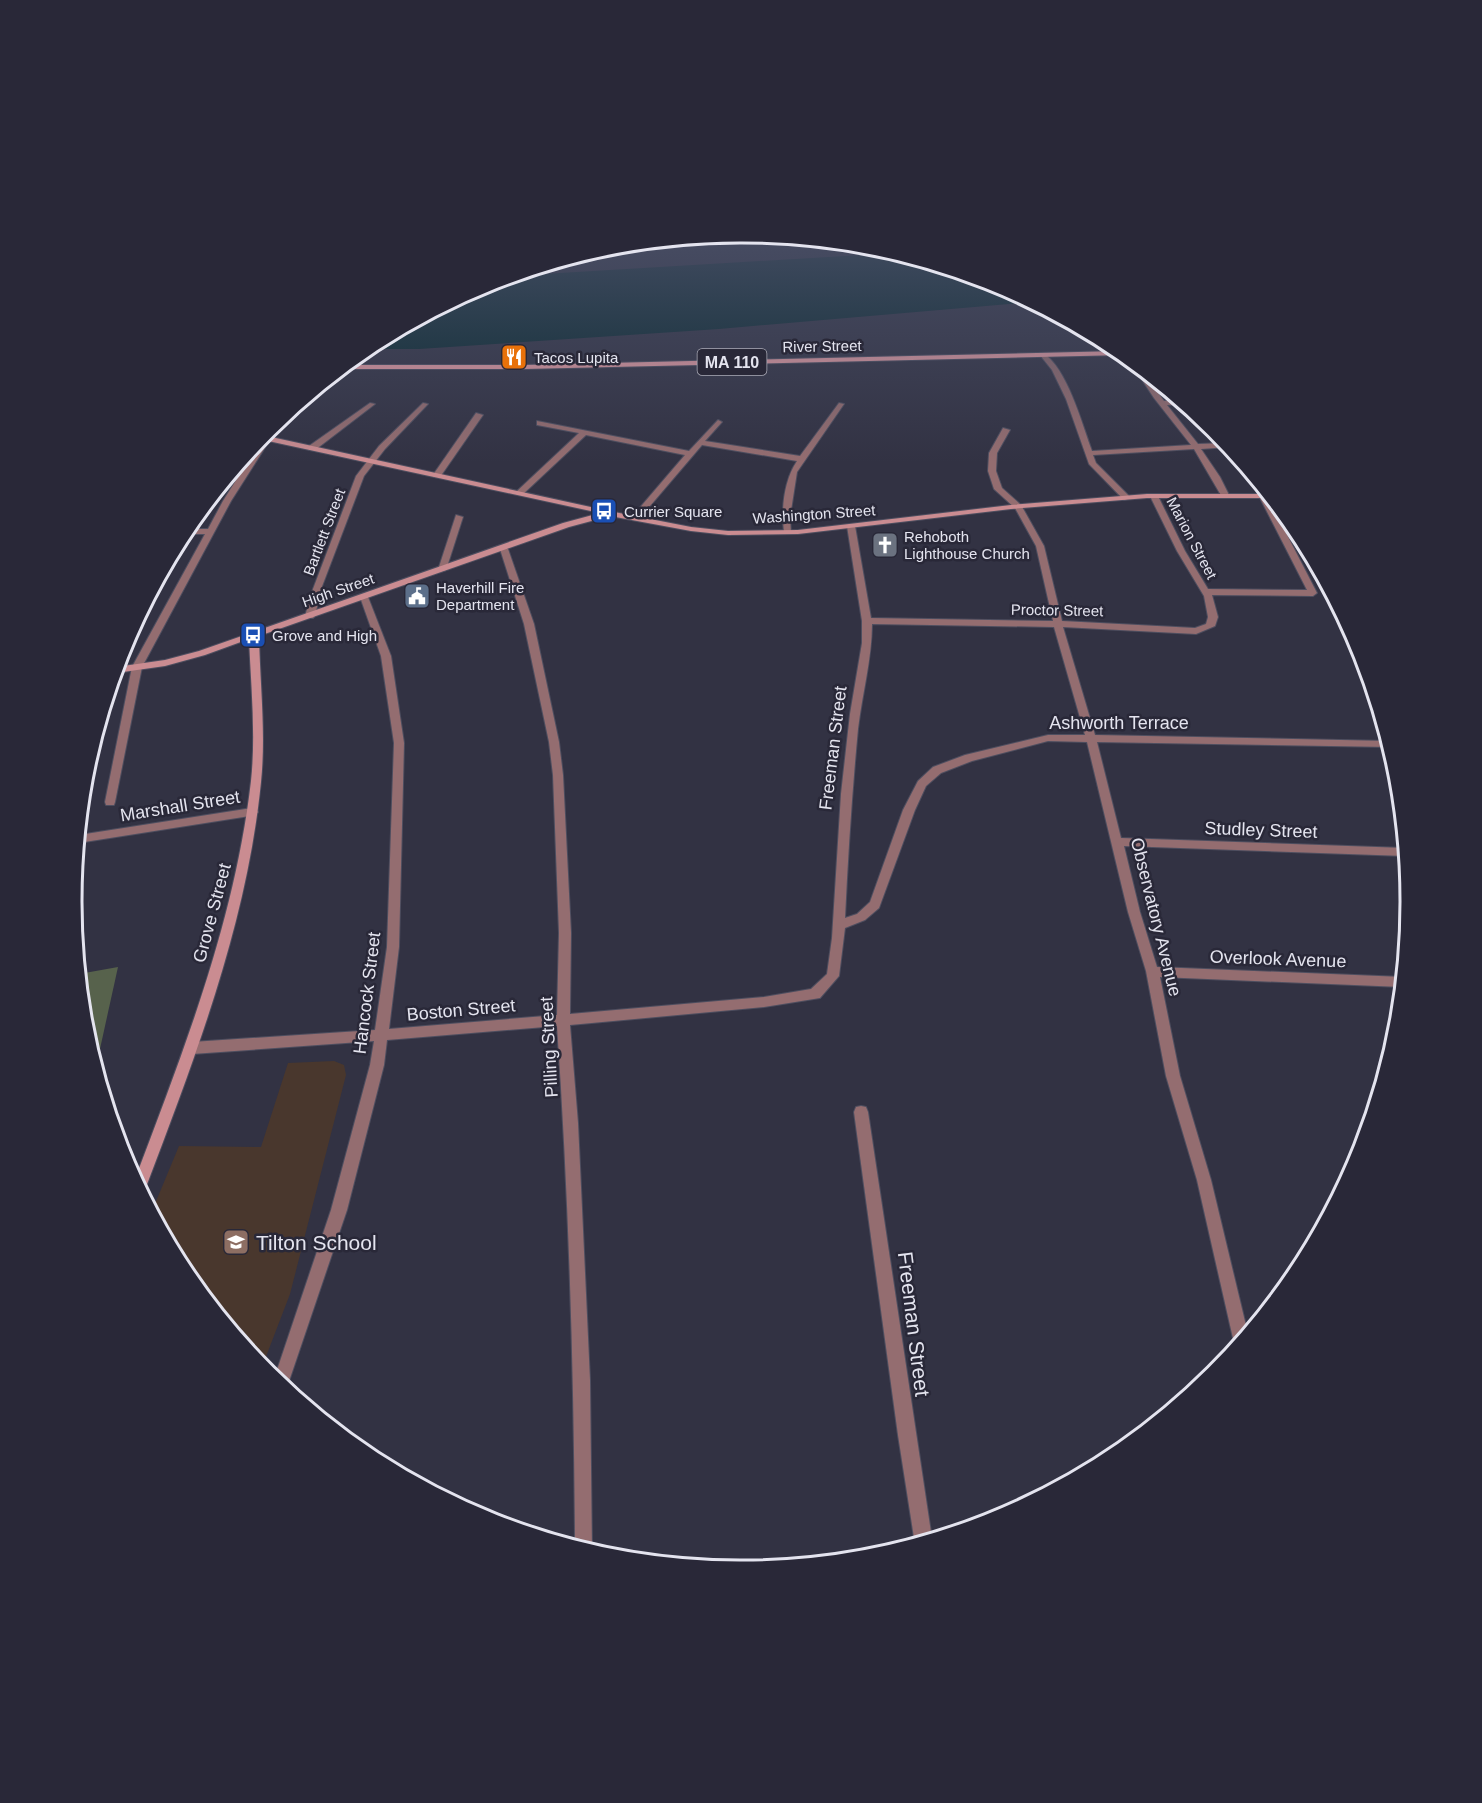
<svg xmlns="http://www.w3.org/2000/svg" width="1482" height="1803" viewBox="0 0 1482 1803" font-family="Helvetica,sans-serif">
  <rect width="100%" height="100%" fill="#323243"/>
  <polygon fill="#49372d" points="334,1061 344,1065 346,1075 290,1294 262,1367 185,1273 152,1211 179,1146 261,1147 288,1063"/>
  <polygon fill="#57624c" points="118,967 96,1067 85,1032 79,974"/>
  <polygon fill="#05282e" points="896,253 997,284 1031,302 719,329 419,349 365,349 485,283 510,276"/>
  <g fill="none" stroke-linecap="round" stroke-linejoin="round">
    <defs>
      <g id="street">
        <path d="M1043 353C1067 368 1082 424 1092 451L1191 445 1154 398 1131 363 1132 361 1140 368 1164 401 1179 400 1184 404 1167 405 1198 444 1226 443 1229 447 1201 449 1220 477 1229 495 1228 497H1222L1194 449 1093 455 1096 463 1131 498 1124 500 1089 464 1066 399 1052 370 1040 355Z"/>
        <polygon points="370,403 375,404 315,450 309,450 309,446"/>
        <polygon points="423,403 428,404 385,449 364,476 321,589 315,616 313,618 307,618 305,616 313,589 356,476 379,446"/>
        <path d="M839 403 844 404 797 472 790 517 791 534 784 532C781 509 784 480 797 461L702 445 638 520 631 518 685 455 586 435 522 495 515 493 579 433 537 425V421L689 451 718 420 722 422 705 441 800 456Z"/>
        <polygon points="476,413 483,415 440,477 434,477 433,475"/>
        <path d="M1003 428 1010 430 997 453 996 471 1002 488 1021 505 1044 546 1062 621 1195 628 1206 624 1208 617 1204 596 1177 551 1150 496 1154 494 1158 496 1185 551 1208 589 1307 590 1259 496 1266 494 1282 526 1295 527 1299 532 1285 531 1317 593 1313 596 1212 595 1218 617 1215 626 1196 634 1063 627 1095 735 1388 741 1390 747 1097 742 1121 838 1405 848V856L1124 846 1140 912 1157 967 1403 977 1402 987 1160 977 1180 1076 1211 1180 1248 1334 1235 1347 1197 1180 1166 1076 1146 971 1128 912 1087 742 1048 741 972 761 941 773 926 786 915 810 879 908 865 920 845 928 839 976 820 998 764 1007 570 1025 578 1123 590 1380 592 1552 575 1547C574 1373 569 1200 557 1026L387 1040 384 1065 347 1210 286 1390 274 1379 331 1210 370 1065 374 1041 192 1054 187 1052 185 1048 187 1044 192 1042 375 1030 387 947 394 743 381 656 360 597 361 595 364 594 368 597 391 656 404 743 399 947 389 1029 557 1015 559 933 553 775 549 742 524 624 500 549 504 546 508 549 534 624 559 742 563 775 571 933 570 1014 764 997 811 989 827 974 832 938 841 794 850 714 862 643V621L847 526 851 524 855 526 871 618 1053 621 1036 546 1015 508 994 489 988 471 989 453ZM872 624 1054 627 1085 735H1048L965 755 933 767 918 781 903 810 870 902 857 914 845 918C848 855 852 792 858 729 862 694 872 659 872 624Z"/>
        <polygon points="264,436 271,438 231,501 142,667 115,802 114,805 106,805 105,802 132,667 205,534 182,534 185,529 208,529 223,501"/>
        <polygon points="456,515 463,517 446,570 439,572 438,570"/>
        <polygon points="252,808 256,809 258,812 256,815 78,843 79,835"/>
        <polygon points="861,1106 866,1107 868,1112 932,1539 915,1544 898,1435 854,1112 856,1107"/>
      </g>
      <path id="secondary" d="M262 435 609 511 691 527 728 531 798 530 1011 505 1147 494H1268L1271 498H1147L1011 509 798 534 728 535 691 531 610 516 569 527 259 636C260 684 266 733 261 782 247 923 196 1055 146 1187L142 1193 135 1179C184 1050 235 920 251 781 256 734 251 687 249 639L205 655 165 666 116 673V667L165 660 199 651 563 523 600 513 259 439Z"/>
      <polygon id="primary" points="1119,351 1124,355 524,369 340,369 346,365 524,365"/>
    </defs>
    <use href="#street" stroke="#4e4e5f" stroke-width="2"/>
    <use href="#secondary" stroke="#4e4e5f" stroke-width="2"/>
    <use href="#primary" stroke="#4e4e5f" stroke-width="2"/>
    <use href="#street" fill="#946d70" fill-rule="evenodd"/>
    <use href="#secondary" fill="#ca8c91" fill-rule="evenodd"/>
    <use href="#primary" fill="#f3a4aa" fill-rule="evenodd"/>
  </g>
  <polygon fill="#5c4945" points="215,493 216,496 200,525 188,526"/>
  <polygon fill="#4b3c38" points="215,493 216,496 200,525 196,517"/>
  <linearGradient id="sky" x2="0" y2="1"><stop stop-color="#1c1c25"/><stop offset="0.45" stop-color="#494f66"/><stop offset="1" stop-color="#494f66" stop-opacity="0"/></linearGradient>
  <rect width="1482" height="462" fill="url(#sky)"/>
  <defs>
    <symbol id="restaurant-square" viewBox="-11 -11 22 22"><rect x="-9" y="-9" width="18" height="18" rx="4" fill="#e8710a" stroke="#292838"/><path d="M-5-6h1v4h1v-4h1v4h1v-4h1v5L-1.5 .5V6h-2V.5L-5-1ZM5-6V6H3V1.5H1.5Q1.5-4 5-6Z" fill="#fff"/></symbol>
    <symbol id="bus-square" viewBox="-11 -11 22 22"><rect x="-9" y="-9" width="18" height="18" rx="4" fill="#1a4fb4" stroke="#292838"/><path d="M-5-6H5V4H4V6H2V4H-2V6H-4V4H-5ZM-3.5-4V0h7V-4ZM-3.5 1.2v1.5H-2V1.2ZM2 1.2v1.5H3.5V1.2Z" fill="#fff"/></symbol>
    <symbol id="church-square" viewBox="-11 -11 22 22"><rect x="-9" y="-9" width="18" height="18" rx="4" fill="#6b7280" stroke="#292838"/><path d="M-1.2-6h2.4v3.5h3.3v2.4h-3.3V6h-2.4V-.1h-3.3v-2.4h3.3Z" fill="#fff"/></symbol>
    <symbol id="civic-square" viewBox="-11 -11 22 22"><rect x="-9" y="-9" width="18" height="18" rx="4" fill="#5c6f8a" stroke="#292838"/><path d="M-.6-6.5H3V-4.5H.6V-3L4-1V1h2V6H-6V1h2V-1L-.6-3ZM-1.2 2.5V6h2.4V2.5Z" fill="#fff"/></symbol>
    <symbol id="school-square" viewBox="-11 -11 22 22"><rect x="-9" y="-9" width="18" height="18" rx="4" fill="#8d6e63" stroke="#292838"/><path d="M0-5L7-2L0 1L-7-2ZM-4 1L0 2.5L4 1V4Q0 6-4 4Z" fill="#fff"/></symbol>
  </defs>
  <g fill-rule="evenodd">
    <use href="#restaurant-square" x="499" y="342" width="30" height="30"/>
    <use href="#bus-square" x="589" y="496" width="30" height="30"/>
    <use href="#church-square" x="870" y="530" width="30" height="30"/>
    <use href="#civic-square" x="402" y="581" width="30" height="30"/>
    <use href="#bus-square" x="238" y="620" width="30" height="30"/>
    <use href="#school-square" x="221" y="1227" width="30" height="30"/>
  </g>
  <g text-anchor="middle" dominant-baseline="central" stroke-width="5" stroke-linejoin="round" paint-order="stroke">
    <g font-size="15" fill="#e4e4ef" stroke="#292838">
      <text transform="translate(822 346) rotate(-1)">River Street</text>
      <text transform="translate(814 514) rotate(-4)">Washington Street</text>
      <text transform="translate(324 532) rotate(-69)">Bartlett Street</text>
      <text transform="translate(1192 538) rotate(62)">Marion Street</text>
      <text transform="translate(338 590) rotate(-19)">High Street</text>
      <text transform="translate(1057 610) rotate(1)">Proctor Street</text>
    </g>
    <g font-size="15" fill="#e4e4ef" stroke="#292838" text-anchor="start">
      <text x="534" y="357">Tacos Lupita</text>
      <text x="624" y="511">Currier Square</text>
      <text x="904" y="536">Rehoboth<tspan x="904" dy="17">Lighthouse Church</tspan></text>
      <text x="436" y="587">Haverhill Fire<tspan x="436" dy="17">Department</tspan></text>
      <text x="272" y="635">Grove and High</text>
    </g>
    <rect fill="#292838" stroke="#acacb8" stroke-width="1.5" x="697.5" y="349" width="69" height="26" rx="4.5"/>
    <g font-size="16" font-weight="bold" fill="#e4e4ef">
      <text x="732" y="362">MA 110</text>
    </g>
    <g font-size="18" fill="#e4e4ef" stroke="#292838">
      <text x="1119" y="723">Ashworth Terrace</text>
      <text transform="translate(833 748) rotate(-83)">Freeman Street</text>
      <text transform="translate(180 806) rotate(-9)">Marshall Street</text>
      <text transform="translate(1261 830) rotate(2)">Studley Street</text>
      <text transform="translate(212 913) rotate(-75)">Grove Street</text>
      <text transform="translate(1156 917) rotate(76)">Observatory Avenue</text>
      <text transform="translate(1278 959) rotate(2)">Overlook Avenue</text>
      <text transform="translate(367 993) rotate(-83)">Hancock Street</text>
      <text transform="translate(461 1010) rotate(-5)">Boston Street</text>
      <text transform="translate(549 1047) rotate(-93)">Pilling Street</text>
    </g>
    <g font-size="21" fill="#e4e4ef" stroke="#292838" text-anchor="start">
      <text x="256" y="1242">Tilton School</text>
    </g>
    <g font-size="21" fill="#e4e4ef" stroke="#292838">
      <text transform="translate(914 1324) rotate(83)">Freeman Street</text>
    </g>
  </g>
  <path d="M0 0H1482V1803H0ZM740 243H742A658 658 0 0 1 1400 901V902A658 658 0 0 1 742 1560H740A658 658 0 0 1 82 902V901A658 658 0 0 1 740 243Z" fill="#292838" fill-rule="evenodd"/>
  <path fill="none" stroke="#e4e4ef" stroke-width="3" d="M740 243H742A658 658 0 0 1 1400 901V902A658 658 0 0 1 742 1560H740A658 658 0 0 1 82 902V901A658 658 0 0 1 740 243Z"/>
</svg>
